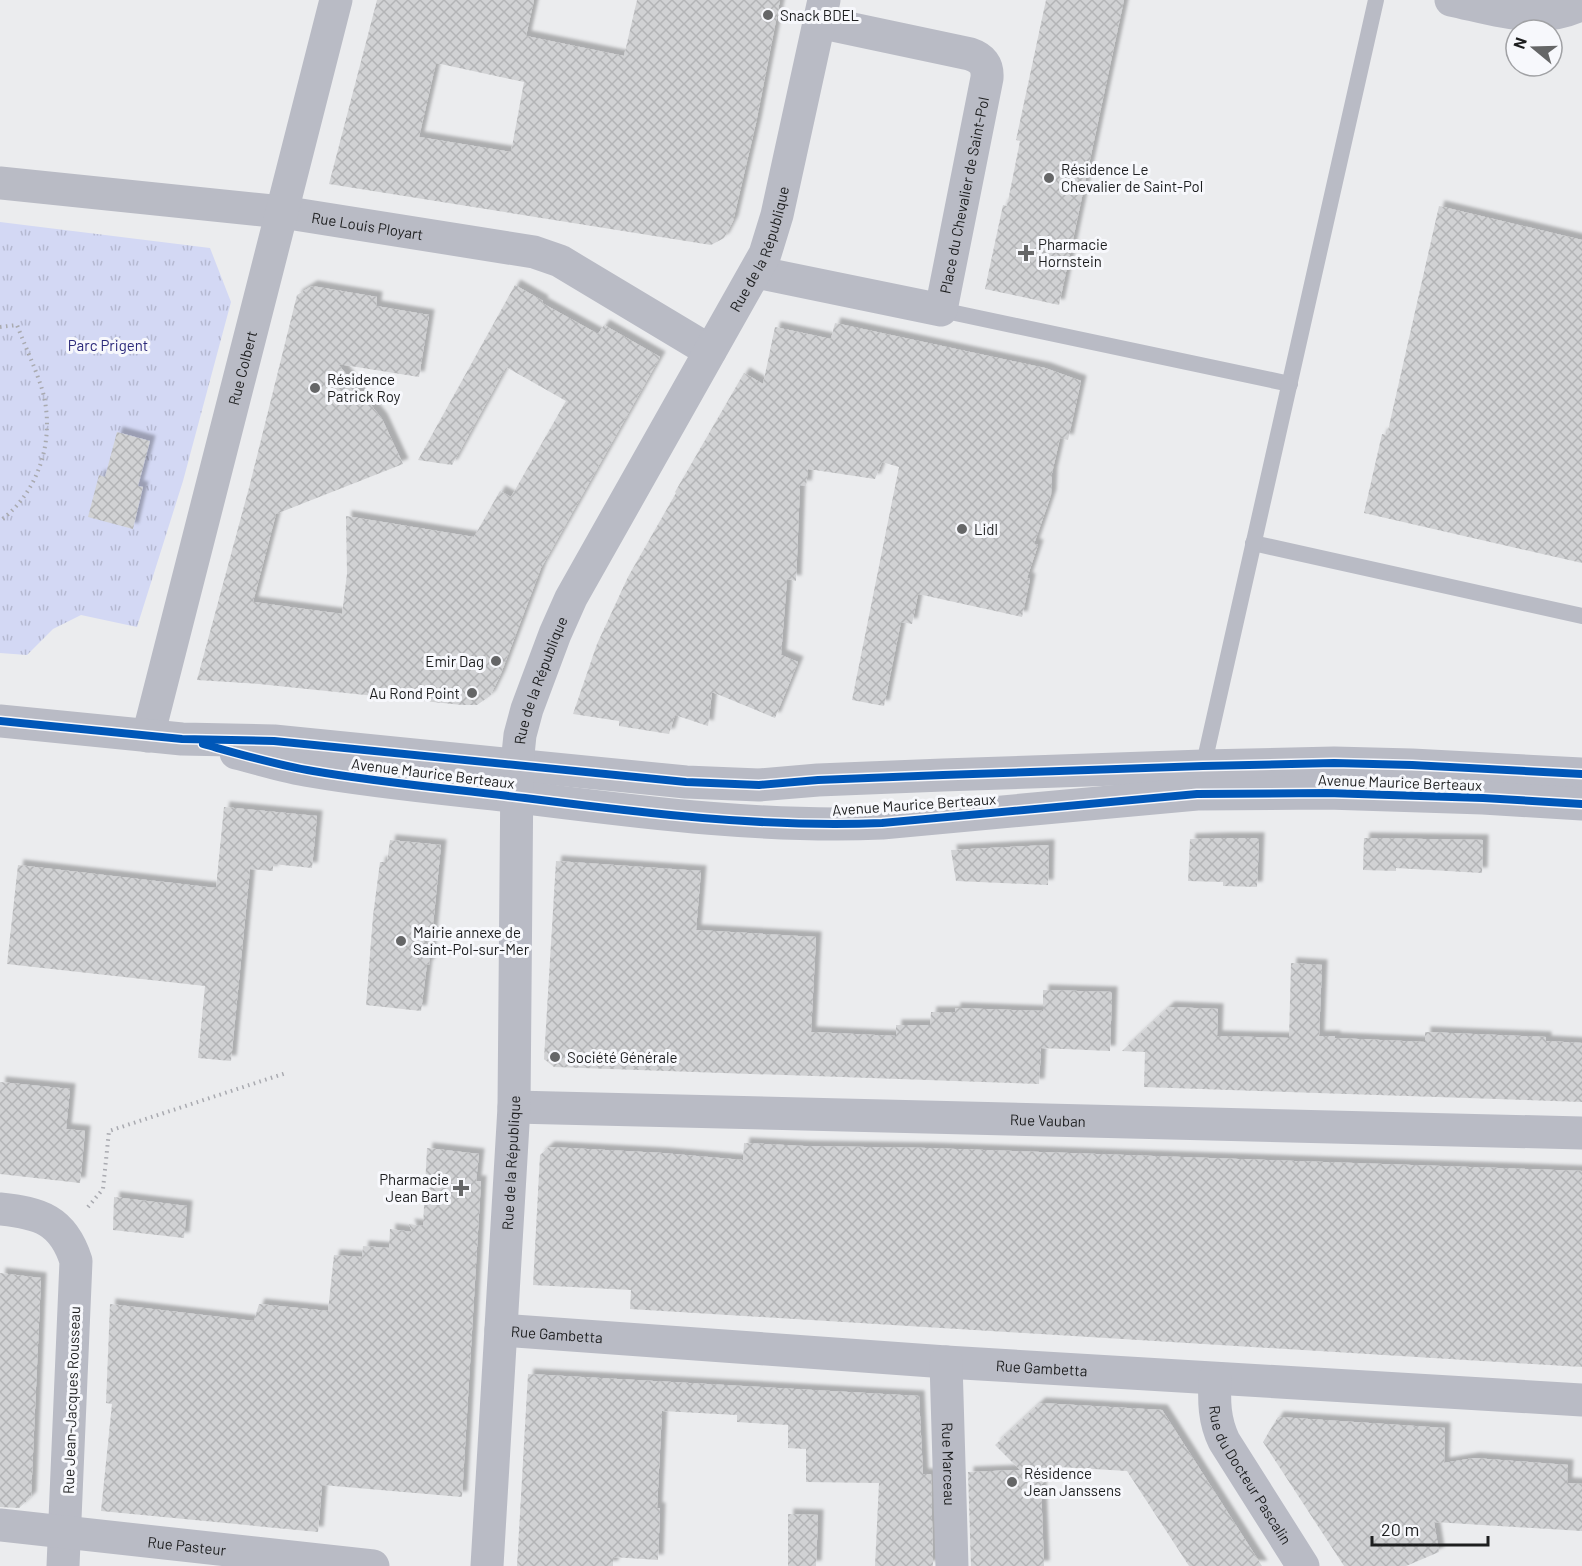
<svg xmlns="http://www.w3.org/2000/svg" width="1582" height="1566" viewBox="0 0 1582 1566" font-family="Barlow,sans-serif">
  <defs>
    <pattern id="park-tufts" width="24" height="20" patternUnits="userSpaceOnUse" patternTransform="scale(1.5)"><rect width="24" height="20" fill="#d3d8f4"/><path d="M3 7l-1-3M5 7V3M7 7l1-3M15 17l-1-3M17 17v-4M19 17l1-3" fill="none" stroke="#b5b9d1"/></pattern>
    <pattern id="building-cross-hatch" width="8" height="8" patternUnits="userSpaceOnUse" patternTransform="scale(1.5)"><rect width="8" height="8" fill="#d1d2d4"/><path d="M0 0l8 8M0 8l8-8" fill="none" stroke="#b3b4b6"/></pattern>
    <filter id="shadow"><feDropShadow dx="5.5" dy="-5.5" stdDeviation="1.5" flood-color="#0004"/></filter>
  </defs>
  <rect width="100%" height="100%" fill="#ebecee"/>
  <polygon fill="url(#park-tufts)" points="0,222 210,248 231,302 183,481 137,627 81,615 53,629 27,655 0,653"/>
  <g fill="url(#building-cross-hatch)" fill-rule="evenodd" filter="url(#shadow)">
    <path d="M377 0H534L526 36 624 56 637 0H780L756 123 733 221 724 238 711 245 329 184ZM436 63 524 82 511 152 419 137Z"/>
    <polygon points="1046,0 1124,0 1059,305 985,289 1003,205 1007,206 1020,141 1016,140"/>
    <polygon points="1439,206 1582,240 1582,563 1364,513 1382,434 1387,435"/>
    <polygon points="515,285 543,301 542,303 598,334 604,325 660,357 541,568 500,676 490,696 477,705 462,705 259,684 197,680 250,484 297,295 312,286 377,297 376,306 429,315 419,377 338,364 382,419 403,464 276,514 253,602 342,614 347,574 346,516 474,537 500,491 511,497 566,401 506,367 452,465 418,460"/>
    <polygon points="835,323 1045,368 1081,381 1068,440 1060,438 1052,473 1051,495 1034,544 1038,545 1027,578 1030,579 1022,617 918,594 912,624 901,622 884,706 852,700 899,467 882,462 875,479 808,469 806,486 800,485 796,581 787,579 781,655 798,662 775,718 712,692 708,726 675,715 669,734 619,726 619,721 573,714 597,644 628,577 676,493 675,492 744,373 763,384 775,327 831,339"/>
    <polygon points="117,432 150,441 138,486 143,487 133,529 88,517 99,475 105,477"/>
    <polygon points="224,807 317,816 312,868 273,864 273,871 250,869 231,1061 198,1058 205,986 7,964 18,865 216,888"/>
    <polygon points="1225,838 1259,838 1257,887 1223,886 1223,882 1188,881 1190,839"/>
    <polygon points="1364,838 1483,840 1482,873 1396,868 1396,871 1363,870"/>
    <polygon points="390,840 441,845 429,965 427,964 421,1011 366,1005 373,916 380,862 387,862"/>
    <polygon points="1049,845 1048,885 956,881 951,850"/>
    <polygon points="556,861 701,871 696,930 816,937 811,1032 896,1036 896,1025 930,1025 931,1012 955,1012 955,1008 1043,1011 1043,990 1112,992 1110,1051 1041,1048 1039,1084 554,1067 544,1059"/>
    <polygon points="1291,963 1322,965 1319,1036 1335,1036 1335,1038 1425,1042 1425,1032 1546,1037 1546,1041 1582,1043 1582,1102 1144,1087 1145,1052 1122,1051 1169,1007 1218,1009 1217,1036 1289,1038"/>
    <polygon points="0,1082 70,1089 66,1129 85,1131 80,1183 0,1174"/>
    <polygon points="744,1143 804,1146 926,1148 1582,1171 1582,1367 630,1309 631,1290 533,1285 540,1155 549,1147 662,1153 743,1160"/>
    <polygon points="427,1148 479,1154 476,1181 481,1181 462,1497 322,1485 318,1532 101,1511 112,1404 106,1403 110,1304 254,1321 259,1304 328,1311 334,1255 362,1257 363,1246 389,1248 390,1229 412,1232 409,1224 423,1226"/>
    <polygon points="114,1197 187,1206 184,1238 113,1230"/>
    <polygon points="0,1273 41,1278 31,1497 19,1508 0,1507"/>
    <polygon points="528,1374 919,1396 923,1474 931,1474 933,1566 875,1566 879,1483 806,1482 806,1449 788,1448 788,1425 737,1422 737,1415 662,1411 657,1508 660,1508 658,1560 613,1557 613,1566 517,1566"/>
    <polygon points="1040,1403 1162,1410 1262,1566 1189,1566 1127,1471 1060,1467 1041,1485 1044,1566 971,1566 968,1472 1020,1470 995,1445"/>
    <polygon points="1278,1417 1445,1428 1444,1463 1474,1458 1568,1465 1567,1483 1582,1484 1582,1531 1434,1522 1439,1552 1406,1566 1344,1566 1263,1442"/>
    <polygon points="788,1514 818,1515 816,1566 788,1566"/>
  </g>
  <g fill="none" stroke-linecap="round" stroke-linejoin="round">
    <g stroke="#a9aab0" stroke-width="4" stroke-dasharray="1.5 4.5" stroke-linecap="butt">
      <path d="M0 327 17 325C25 346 35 367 42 389 56 437 40 491 0 521"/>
      <polyline points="88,1207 103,1189 109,1131 286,1073"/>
    </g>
    <g stroke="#b9bbc5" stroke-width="16">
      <polyline points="941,310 1290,384"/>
      <polyline points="1253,543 1582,616"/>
      <polyline points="1202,772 1376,0"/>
    </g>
    <g stroke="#b9bbc5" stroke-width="33">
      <path d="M1451 0C1494 9 1540 26 1582 4"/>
      <path id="s1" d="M0 183 282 212 534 252 560 261 710 351"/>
      <path id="s2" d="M756 272 941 310 987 78C988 65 982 58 970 54L819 22"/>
      <path id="s3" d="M148 736 336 0"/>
      <path id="s4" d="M514 1107 1582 1133"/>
      <path d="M0 1209C40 1213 63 1220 76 1261L63 1566"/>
      <path id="s5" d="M501 1330 946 1362 1582 1400"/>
      <path id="s6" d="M946 1362 952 1566"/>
      <path id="s7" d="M1215 1379C1214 1401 1214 1420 1224 1441L1303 1566"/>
      <path id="s8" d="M0 1525 373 1566"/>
    </g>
    <g stroke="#b9bbc5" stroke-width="33">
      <polyline points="0,721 182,739 274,741 686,782 759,785 818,780 943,775 1203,766 1334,763 1412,765 1582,774"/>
      <path d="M236 753C261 759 286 767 311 771 380 783 450 789 519 797 640 812 760 828 882 823L1197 794 1327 793 1483 798 1582 804"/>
      <path id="s9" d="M487 1566 514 1107 517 764 520 735 527 709 555 634 571 598 765 254 777 215 824 0"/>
    </g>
    <defs>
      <g id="cycleway">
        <polyline points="0,721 182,739 274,741 686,782 759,785 818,780 943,775 1203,766 1334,763 1412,765 1582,774"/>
        <path d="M203 744C239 754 276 765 313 771 383 783 454 789 525 798 643 813 762 828 882 823L1197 794 1327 793 1483 798 1582 804"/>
      </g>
    </defs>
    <use href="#cycleway" stroke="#f7f8fc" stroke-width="11"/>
    <use href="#cycleway" stroke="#0057b8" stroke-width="8"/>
  </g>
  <g fill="#656667" stroke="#f7f8fc" stroke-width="2">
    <circle cx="768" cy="15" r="6"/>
    <circle cx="1049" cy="178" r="6"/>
    <path d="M1023 244h6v6h6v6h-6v6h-6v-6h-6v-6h6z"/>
    <circle cx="315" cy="388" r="6"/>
    <circle cx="962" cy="529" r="6"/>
    <circle cx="496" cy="661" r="6"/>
    <circle cx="472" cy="693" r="6"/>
    <circle cx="401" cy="941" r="6"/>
    <circle cx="555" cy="1057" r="6"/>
    <path d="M458 1179h6v6h6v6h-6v6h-6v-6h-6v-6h6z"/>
    <circle cx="1012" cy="1482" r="6"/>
  </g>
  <g text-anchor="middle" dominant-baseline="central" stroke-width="6" stroke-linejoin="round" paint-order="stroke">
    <g font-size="15" fill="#1d1e1f" stroke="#f7f8fc" text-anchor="start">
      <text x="780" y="15">Snack BDEL</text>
      <text x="1061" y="169">Résidence Le<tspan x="1061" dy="17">Chevalier de Saint-Pol</tspan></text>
      <text x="1038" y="244">Pharmacie<tspan x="1038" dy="17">Hornstein</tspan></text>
      <text x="327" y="379">Résidence<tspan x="327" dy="17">Patrick Roy</tspan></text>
      <text x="974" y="529">Lidl</text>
      <text x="484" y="661" text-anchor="end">Emir Dag</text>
      <text x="460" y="693" text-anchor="end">Au Rond Point</text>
      <text x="413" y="932">Mairie annexe de<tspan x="413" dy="17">Saint-Pol-sur-Mer</tspan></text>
      <text x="567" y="1057">Société Générale</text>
      <text x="449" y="1179" text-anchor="end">Pharmacie<tspan x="449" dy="17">Jean Bart</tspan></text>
      <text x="1024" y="1473">Résidence<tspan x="1024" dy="17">Jean Janssens</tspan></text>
    </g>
    <g font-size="15" fill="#1d1e1f" stroke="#f7f8fc">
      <text stroke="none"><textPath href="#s2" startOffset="306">Place du Chevalier de Saint-Pol</textPath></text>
      <text stroke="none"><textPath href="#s1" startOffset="370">Rue Louis Ployart</textPath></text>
      <text stroke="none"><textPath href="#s9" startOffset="1376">Rue de la République</textPath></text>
      <text stroke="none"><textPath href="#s3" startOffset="380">Rue Colbert</textPath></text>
      <text stroke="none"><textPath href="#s9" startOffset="890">Rue de la République</textPath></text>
      <text transform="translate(433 773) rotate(7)">Avenue Maurice Berteaux</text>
      <text transform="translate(1400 782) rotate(2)">Avenue Maurice Berteaux</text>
      <text transform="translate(914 804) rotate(-4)">Avenue Maurice Berteaux</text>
      <text stroke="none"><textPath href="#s4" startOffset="534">Rue Vauban</textPath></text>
      <text stroke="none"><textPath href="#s9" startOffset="404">Rue de la République</textPath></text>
      <text stroke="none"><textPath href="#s5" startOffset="56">Rue Gambetta</textPath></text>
      <text stroke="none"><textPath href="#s5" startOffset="542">Rue Gambetta</textPath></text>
      <text transform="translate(71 1400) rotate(-88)">Rue Jean-Jacques Rousseau</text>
      <text stroke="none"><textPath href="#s6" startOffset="102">Rue Marceau</textPath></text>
      <text stroke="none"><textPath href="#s7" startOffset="105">Rue du Docteur Pascalin</textPath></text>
      <text stroke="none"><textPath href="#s8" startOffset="188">Rue Pasteur</textPath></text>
    </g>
    <g font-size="15" fill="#2b297a" stroke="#f7f8fc">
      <text x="108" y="345">Parc Prigent</text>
    </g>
  </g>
  <g transform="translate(1534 48) rotate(289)"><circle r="28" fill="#f7f8fc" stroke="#a0a1a4" stroke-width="1.5"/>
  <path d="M0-4.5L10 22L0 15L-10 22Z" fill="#656667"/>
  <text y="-9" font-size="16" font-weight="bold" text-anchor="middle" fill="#1d1e1f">N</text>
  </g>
  <path d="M1372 1536v9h116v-9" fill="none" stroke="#1d1e1f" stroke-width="3"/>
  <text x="1381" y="1536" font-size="18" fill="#1d1e1f" stroke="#f7f8fc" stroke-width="4.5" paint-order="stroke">20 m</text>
</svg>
